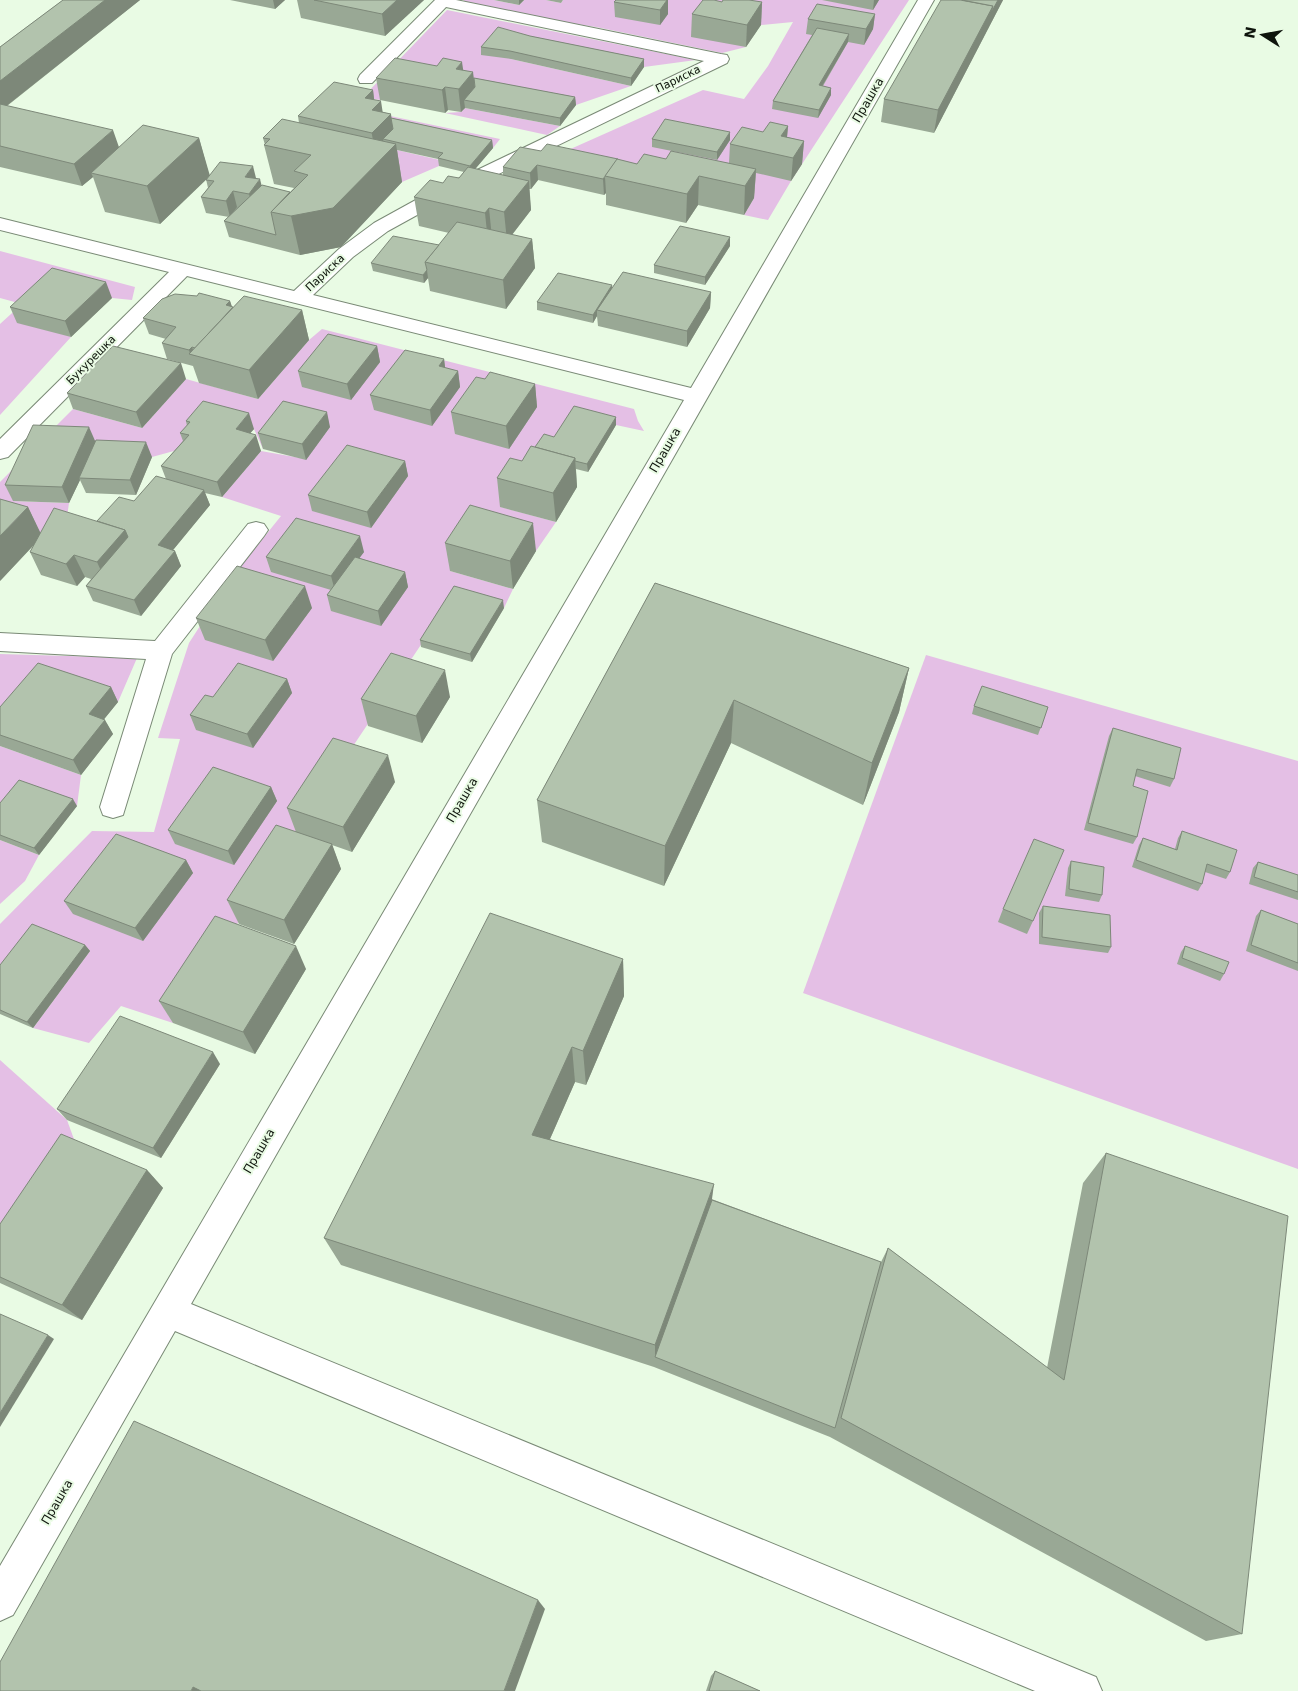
<svg xmlns="http://www.w3.org/2000/svg" width="1298" height="1691" viewBox="0 0 1298 1691" font-family="'DejaVu Sans',sans-serif">
  <rect width="100%" height="100%" fill="#e9fbe4"/>
  <g fill="#e4bfe5" fill-rule="evenodd">
    <path d="M464 0H494L519 5 524 0H546L561 3 563 0H909L791 181 768 220 744 215 754 198 548 159 703 90 744 99 768 66 793 22 761 25 725 18 746 47 722 53 596 27 459 6ZM807 34 848 42 818 93 816 36Z"/>
    <polygon points="447,10 696,60 644,67 511,59 631,86 576,105 446,81 398,80 380,100 363,97"/>
    <polygon points="465,108 560,126 547,135 445,113 461,112"/>
    <polygon points="376,113 500,139 493,148 369,120"/>
    <polygon points="384,147 444,161 439,166 402,182 356,171"/>
    <polygon points="0,251 135,287 132,300 112,298 58,284 71,337 0,415 0,324 22,304 0,298"/>
    <polygon points="322,329 634,409 638,421 644,431 616,425 501,507 556,522 536,551 474,534 450,571 513,589 504,608 455,594 341,764 173,1023 121,1006 89,1043 33,1028 90,951 0,979 0,924 92,831 154,832 180,739 158,738 189,643 231,578 281,516 222,497 261,451 306,459 288,417 263,449 254,429 152,457 102,455 13,501 69,503 65,531 42,536 0,523 0,482 73,409 142,428 186,379 258,399 309,340"/>
    <polygon points="0,654 137,658 118,702 47,678 0,732"/>
    <polygon points="926,655 1298,761 1298,1169 803,993"/>
    <polygon points="0,746 81,775 77,806 24,787 0,816"/>
    <polygon points="0,840 39,855 25,881 0,904"/>
    <polygon points="0,1060 67,1120 79,1153 0,1273"/>
  </g>
  <g fill="none" stroke-linecap="round" stroke-linejoin="round">
    <defs>
      <g id="minor">
        <polygon points="435,0 456,0 721,54 727,55 729,59 727,63 437,204 388,231 353,257 313,295 691,388 918,0 934,0 191,1304 1096,1677 1102,1691 1035,1691 175,1331 13,1615 0,1621 0,1566 684,400 187,276 8,457 0,459 0,439 169,272 0,230 0,218 294,291 339,249 374,223 423,196 704,61 446,7 372,83 360,83 358,79 360,75"/>
        <polygon points="256,522 264,524 268,530 264,536 172,654 123,815 113,818 103,815 100,807 146,659 0,651 0,633 155,641 248,524"/>
      </g>
    </defs>
    <use href="#minor" stroke="#7a8a76" stroke-width="2"/>
    <use href="#minor" fill="#fff" fill-rule="evenodd"/>
  </g>
  <g fill="#99a895">
    <polygon points="63,0 140,0 7,106 119,147 199,138 209,175 256,179 261,186 290,192 294,188 274,184 264,145 265,145 263,138 299,123 298,116 373,90 374,100 382,112 391,114 391,118 492,140 493,148 475,169 503,175 503,167 541,151 618,160 637,164 666,159 729,163 730,144 763,132 788,126 787,137 804,141 802,164 791,181 756,173 754,198 744,215 698,205 686,223 606,205 606,193 604,195 538,180 531,189 529,189 531,210 512,235 532,239 535,268 506,309 430,291 428,278 424,283 373,271 371,263 439,245 449,233 419,226 414,197 443,183 459,178 464,172 439,166 438,159 397,150 402,182 341,247 300,255 229,237 224,221 229,217 206,213 201,197 208,188 206,179 160,224 105,212 93,177 82,186 0,167 0,47"/>
    <polygon points="230,0 285,0 275,9"/>
    <polygon points="297,0 424,0 385,36 301,18"/>
    <polygon points="494,0 524,0 519,5"/>
    <polygon points="546,0 563,0 561,3"/>
    <polygon points="616,0 668,0 668,14 660,25 615,17 614,2"/>
    <polygon points="822,0 879,0 873,10"/>
    <polygon points="962,0 1003,0 934,133 881,122 884,99"/>
    <polygon points="722,2 762,2 761,25 746,47 691,37 692,14"/>
    <polygon points="875,14 873,29 864,45 848,42 823,86 831,95 818,118 772,109 773,101 812,35 806,34 808,19"/>
    <polygon points="530,36 644,59 644,67 631,86 511,59 481,55 481,47"/>
    <polygon points="437,66 463,70 474,78 575,97 576,105 560,126 465,108 461,112 448,110 445,113 380,100 376,78"/>
    <polygon points="652,139 730,140 717,160 652,147"/>
    <polygon points="730,246 705,285 654,273 654,265"/>
    <polygon points="612,288 711,292 710,308 687,347 598,326 597,316 593,323 537,310 537,302"/>
    <polygon points="112,298 71,337 17,323 10,307"/>
    <polygon points="230,301 232,307 302,310 309,340 258,399 199,383 193,366 167,359 162,343 166,339 149,334 143,318"/>
    <polygon points="377,346 380,362 351,400 302,387 298,371"/>
    <polygon points="444,359 445,368 458,371 460,387 432,426 374,410 370,395"/>
    <polygon points="186,379 142,428 73,409 67,393"/>
    <polygon points="485,379 535,384 537,407 509,449 455,434 451,412"/>
    <polygon points="186,421 254,429 250,433 261,451 222,497 205,493 210,505 173,550 175,551 181,566 141,616 93,601 86,586 91,579 85,577 77,586 41,575 30,552 34,545 0,581 28,507 40,533 97,521 134,501 166,479 161,466 183,441 180,433 187,426"/>
    <polygon points="616,425 588,472 576,469 577,487 556,522 500,507 497,478 522,461 535,447 554,437"/>
    <polygon points="330,427 306,460 263,449 258,433"/>
    <polygon points="95,441 152,457 136,495 86,493 80,480 69,503 13,501 5,485"/>
    <polygon points="405,461 408,476 371,528 312,511 308,495"/>
    <polygon points="445,543 536,551 513,589 450,571"/>
    <polygon points="364,552 359,558 405,572 408,587 381,626 331,611 327,595 331,590 271,572 266,557"/>
    <polygon points="655,583 909,668 899,712 863,805 731,743 664,886 542,842 537,800"/>
    <polygon points="312,608 273,661 205,640 196,618"/>
    <polygon points="504,608 472,662 421,647 420,640"/>
    <polygon points="287,679 292,693 253,748 196,730 190,715 213,697"/>
    <polygon points="111,687 118,702 104,719 113,734 81,775 0,746 0,707"/>
    <polygon points="450,697 422,743 368,726 361,699"/>
    <polygon points="974,706 1048,707 1038,735 972,714"/>
    <polygon points="1113,728 1174,779 1170,787 1135,776 1133,786 1137,837 1133,844 1084,830 1109,736"/>
    <polygon points="395,782 352,852 332,845 341,869 294,944 239,924 227,900 296,832 287,808"/>
    <polygon points="271,787 277,801 234,865 175,844 168,830"/>
    <polygon points="0,803 77,806 39,855 0,840"/>
    <polygon points="1182,831 1230,872 1226,879 1205,872 1202,884 1198,891 1132,867 1139,845 1143,838 1175,849 1178,838"/>
    <polygon points="186,860 193,873 143,941 73,914 64,901"/>
    <polygon points="1071,861 1102,895 1099,902 1065,896 1068,868"/>
    <polygon points="1258,862 1298,875 1298,900 1249,884 1253,868"/>
    <polygon points="1043,906 1111,947 1108,953 1039,944 1039,913"/>
    <polygon points="1003,909 1033,921 1027,934 998,922"/>
    <polygon points="1261,910 1298,924 1298,971 1246,951 1256,916"/>
    <polygon points="85,945 90,951 33,1028 0,1014 0,965"/>
    <polygon points="1185,946 1224,974 1220,981 1177,964 1181,952"/>
    <polygon points="623,959 624,996 586,1085 575,1082 550,1139 881,1262 888,1248 1047,1368 1083,1183 1106,1153 1242,1634 1206,1641 830,1437 654,1367 341,1265 324,1238"/>
    <polygon points="306,969 255,1054 173,1023 159,1001"/>
    <polygon points="220,1064 161,1158 67,1120 57,1109"/>
    <polygon points="147,1170 163,1188 82,1320 0,1283 0,1224"/>
    <polygon points="715,1671 760,1691 706,1691 711,1676"/>
  </g>
  <g fill="#7d8879">
    <polygon points="105,0 140,0 0,111 0,81"/>
    <polygon points="273,0 285,0 275,9"/>
    <polygon points="397,0 424,0 385,36 382,14"/>
    <polygon points="519,0 524,0 519,5"/>
    <polygon points="667,0 668,0 668,14 660,25 660,10"/>
    <polygon points="874,0 879,0 873,10"/>
    <polygon points="998,0 1003,0 934,133 938,110 993,6"/>
    <polygon points="762,2 761,25 746,47 747,25"/>
    <polygon points="875,14 873,29 864,45 866,29"/>
    <polygon points="849,34 848,42 818,93 819,85"/>
    <polygon points="644,59 644,67 631,86 631,78"/>
    <polygon points="462,62 465,82 473,72 476,95 464,100 465,108 461,112 456,69"/>
    <polygon points="445,87 448,110 445,113 442,90"/>
    <polygon points="831,88 831,95 818,118 819,110"/>
    <polygon points="373,90 375,107 381,101 384,121 391,114 394,137 383,139 384,147 376,156 365,98"/>
    <polygon points="575,97 576,105 560,126 560,118"/>
    <polygon points="788,126 786,148 781,136"/>
    <polygon points="113,130 121,153 91,173 93,177 82,186 74,164"/>
    <polygon points="730,132 730,140 717,160 717,152"/>
    <polygon points="199,138 210,176 160,224 147,186"/>
    <polygon points="492,140 493,148 471,174 470,166"/>
    <polygon points="804,141 802,164 791,181 793,158"/>
    <polygon points="396,144 402,182 341,247 300,255 291,216"/>
    <polygon points="537,165 538,180 531,189 530,173"/>
    <polygon points="253,166 257,182 245,177"/>
    <polygon points="756,169 754,198 744,215 745,186"/>
    <polygon points="699,176 698,205 686,223 687,194"/>
    <polygon points="605,177 606,193 604,195 603,179"/>
    <polygon points="260,179 264,195 253,209 249,194"/>
    <polygon points="529,181 531,210 507,241 504,212"/>
    <polygon points="233,191 237,207 230,217 226,201"/>
    <polygon points="489,208 492,238 488,242 485,213"/>
    <polygon points="730,237 730,246 705,285 705,277"/>
    <polygon points="532,239 535,268 506,309 503,280"/>
    <polygon points="427,270 428,278 424,283 423,275"/>
    <polygon points="106,282 112,298 71,337 65,321"/>
    <polygon points="612,285 613,293 597,310 597,316 593,323 593,315"/>
    <polygon points="711,292 710,308 687,347 687,331"/>
    <polygon points="230,301 233,310 226,305"/>
    <polygon points="302,310 309,340 258,399 249,370"/>
    <polygon points="377,346 380,362 351,400 347,384"/>
    <polygon points="192,347 195,356 190,354 189,350"/>
    <polygon points="444,359 446,375 439,366"/>
    <polygon points="181,363 186,379 142,428 136,412"/>
    <polygon points="458,371 460,387 432,426 430,410"/>
    <polygon points="535,384 537,407 509,449 506,426"/>
    <polygon points="327,412 330,427 306,460 302,444"/>
    <polygon points="249,413 254,429 240,445 236,429"/>
    <polygon points="616,417 616,425 588,472 587,464"/>
    <polygon points="89,427 96,443 79,478 80,480 69,503 62,487"/>
    <polygon points="256,435 261,451 222,497 217,482"/>
    <polygon points="146,442 152,457 136,495 130,480"/>
    <polygon points="575,458 577,487 556,522 553,493"/>
    <polygon points="405,461 408,476 371,528 367,512"/>
    <polygon points="204,490 210,505 164,561 158,545"/>
    <polygon points="28,507 42,536 0,581 0,536"/>
    <polygon points="533,523 536,551 513,589 510,561"/>
    <polygon points="125,530 135,552 107,584 97,562"/>
    <polygon points="360,536 364,552 335,591 331,576"/>
    <polygon points="175,551 181,566 141,616 134,600"/>
    <polygon points="74,555 85,577 77,586 66,564"/>
    <polygon points="405,572 408,587 381,626 378,611"/>
    <polygon points="305,586 312,608 273,661 265,640"/>
    <polygon points="503,600 504,608 472,662 470,654"/>
    <polygon points="909,668 899,712 863,805 872,763"/>
    <polygon points="445,670 450,697 422,743 416,716"/>
    <polygon points="287,679 292,693 253,748 247,734"/>
    <polygon points="111,687 118,702 97,728 89,714"/>
    <polygon points="734,700 731,743 664,886 665,846"/>
    <polygon points="105,720 113,734 81,775 73,760"/>
    <polygon points="388,755 395,782 352,852 343,827"/>
    <polygon points="271,787 277,801 234,865 228,851"/>
    <polygon points="73,799 77,806 39,855 34,848"/>
    <polygon points="332,844 341,869 294,944 284,920"/>
    <polygon points="186,860 193,873 143,941 135,928"/>
    <polygon points="85,945 90,951 33,1028 27,1022"/>
    <polygon points="296,946 306,969 255,1054 243,1032"/>
    <polygon points="623,959 624,996 586,1085 583,1051"/>
    <polygon points="572,1047 575,1082 538,1166 532,1135"/>
    <polygon points="213,1052 220,1064 161,1158 153,1148"/>
    <polygon points="147,1170 163,1188 82,1320 62,1305"/>
    <polygon points="714,1184 710,1214 655,1357 655,1345"/>
    <polygon points="48,1335 54,1339 0,1427 0,1413"/>
    <polygon points="538,1600 545,1609 515,1691 504,1691"/>
    <polygon points="193,1687 221,1691 191,1691"/>
  </g>
  <g fill="#b2c3ad" stroke="#7d8879">
    <polygon points="63,0 105,0 0,81 0,47"/>
    <polygon points="314,0 397,0 382,14"/>
    <polygon points="616,0 667,0 660,10 614,2"/>
    <polygon points="703,0 714,0 722,2 723,0 749,0 762,2 747,25 692,14"/>
    <polygon points="941,0 960,0 993,6 938,110 884,99"/>
    <polygon points="962,0 998,0 991,13 993,6"/>
    <polygon points="817,4 875,14 866,29 808,19"/>
    <polygon points="498,27 530,36 644,59 631,78 510,51 481,47"/>
    <polygon points="817,28 849,34 819,85 831,88 819,110 773,101"/>
    <polygon points="395,58 437,66 443,58 462,62 456,69 473,72 459,89 445,87 442,90 376,78"/>
    <polygon points="474,78 575,97 560,118 464,100 475,87"/>
    <polygon points="334,82 373,90 365,98 381,101 372,110 391,114 372,133 298,116"/>
    <polygon points="0,104 113,130 74,164 0,146"/>
    <polygon points="391,118 492,140 470,166 438,158 443,153 383,139 393,129"/>
    <polygon points="282,119 396,144 333,208 291,216 271,212 308,175 294,171 311,155 264,145 270,139 263,138"/>
    <polygon points="665,119 730,132 717,152 652,139"/>
    <polygon points="770,122 788,126 781,136 804,141 793,158 730,144 742,127 763,132"/>
    <polygon points="143,125 199,138 147,186 91,173"/>
    <polygon points="547,144 618,159 603,179 537,165 530,173 503,167 520,147 541,151"/>
    <polygon points="671,151 756,169 745,186 699,176 687,194 605,176 617,159 637,164 644,154 666,159"/>
    <polygon points="220,162 253,166 245,177 260,179 249,194 233,191 226,201 201,197 214,181 206,180"/>
    <polygon points="468,167 529,181 504,212 489,208 485,213 414,197 430,180 443,183 448,176 459,178"/>
    <polygon points="262,185 290,192 271,212 276,235 224,221"/>
    <polygon points="457,222 532,239 503,280 425,262"/>
    <polygon points="680,226 730,237 705,277 654,265"/>
    <polygon points="393,236 439,245 425,262 427,270 423,275 371,263"/>
    <polygon points="52,268 106,282 65,321 10,307"/>
    <polygon points="623,272 711,292 687,331 597,310"/>
    <polygon points="558,273 612,285 593,315 537,302"/>
    <polygon points="199,293 230,301 226,305 233,307 195,348 192,347 189,350 162,343 176,327 143,318 162,299 175,294 197,296"/>
    <polygon points="244,296 302,310 249,370 189,354"/>
    <polygon points="328,334 377,346 347,384 298,371"/>
    <polygon points="113,346 181,363 136,412 67,393"/>
    <polygon points="405,350 444,359 439,366 458,371 430,410 370,395"/>
    <polygon points="490,372 535,384 506,426 451,412 476,377 485,379"/>
    <polygon points="203,401 249,413 236,429 256,435 217,482 161,466 189,435 180,433 190,422 186,421"/>
    <polygon points="283,401 327,412 302,444 258,433"/>
    <polygon points="574,406 616,417 587,464 575,461 575,458 535,447 544,434 554,437"/>
    <polygon points="33,425 89,427 62,487 5,485"/>
    <polygon points="96,440 146,442 130,480 79,478"/>
    <polygon points="347,445 405,461 367,512 308,495"/>
    <polygon points="531,446 575,458 553,493 497,478 510,458 522,461"/>
    <polygon points="156,476 204,490 158,545 175,551 134,600 86,586 128,537 125,530 97,521 119,497 134,501"/>
    <polygon points="0,499 28,507 0,536"/>
    <polygon points="470,505 533,523 510,561 445,543"/>
    <polygon points="54,508 125,530 97,562 74,555 66,564 30,552"/>
    <polygon points="296,518 360,536 331,576 266,557"/>
    <polygon points="355,557 405,572 378,611 327,595"/>
    <polygon points="237,566 305,586 265,640 196,618"/>
    <polygon points="655,583 909,668 872,763 734,700 665,846 537,800"/>
    <polygon points="454,586 503,600 470,654 420,640"/>
    <polygon points="391,653 445,670 416,716 361,699"/>
    <polygon points="38,663 111,687 89,714 105,720 73,760 0,735 0,707"/>
    <polygon points="238,663 287,679 247,734 190,715 205,695 213,697"/>
    <polygon points="982,686 1048,707 1041,728 974,706"/>
    <polygon points="1113,728 1181,748 1174,779 1137,769 1133,786 1148,791 1137,837 1088,823"/>
    <polygon points="333,738 388,755 343,827 287,808"/>
    <polygon points="213,767 271,787 228,851 168,830"/>
    <polygon points="19,780 73,799 34,848 0,835 0,803"/>
    <polygon points="276,825 332,844 284,920 227,900"/>
    <polygon points="1182,831 1237,850 1230,872 1207,864 1202,884 1136,860 1143,838 1177,850"/>
    <polygon points="116,834 186,860 135,928 64,901"/>
    <polygon points="1034,839 1064,850 1033,921 1003,909"/>
    <polygon points="1071,861 1104,867 1102,895 1069,889"/>
    <polygon points="1258,862 1298,875 1298,892 1254,877"/>
    <polygon points="1043,906 1110,915 1111,947 1042,937"/>
    <polygon points="1261,910 1298,924 1298,963 1251,945"/>
    <polygon points="490,913 623,959 583,1051 572,1047 532,1135 714,1184 655,1345 324,1238"/>
    <polygon points="215,916 296,946 243,1032 159,1001"/>
    <polygon points="32,924 85,945 27,1022 0,1010 0,965"/>
    <polygon points="1185,946 1229,962 1224,974 1182,958"/>
    <polygon points="120,1016 213,1052 153,1148 57,1109"/>
    <polygon points="61,1134 147,1170 62,1305 0,1277 0,1224"/>
    <polygon points="1106,1153 1288,1216 1242,1634 841,1418 888,1248 1064,1380"/>
    <polygon points="712,1200 881,1262 835,1428 655,1357"/>
    <polygon points="0,1314 48,1335 0,1413"/>
    <polygon points="134,1421 538,1600 504,1691 201,1691 193,1687 191,1691 0,1691 0,1662"/>
    <polygon points="715,1671 760,1691 709,1691"/>
  </g>
  <g text-anchor="middle" dominant-baseline="central" stroke-width="4" stroke-linejoin="round" paint-order="stroke">
    <g font-size="11" fill="#0e140c" stroke="#e9fbe4">
      <text transform="translate(678 79) rotate(-26)">Париска</text>
      <text transform="translate(325 273) rotate(-43)">Париска</text>
      <text transform="translate(91 360) rotate(-45)">Букурешка</text>
    </g>
    <g font-size="12" fill="#0e140c" stroke="#e9fbe4">
      <text transform="translate(868 100) rotate(-60)">Прашка</text>
      <text transform="translate(665 450) rotate(-60)">Прашка</text>
      <text transform="translate(462 800) rotate(-60)">Прашка</text>
      <text transform="translate(259 1151) rotate(-60)">Прашка</text>
      <text transform="translate(57 1502) rotate(-60)">Прашка</text>
    </g>
  </g>
  <g transform="translate(1263 35) rotate(281)" stroke="#e9fbe4" stroke-width="4" paint-order="stroke">
  <path d="M0-4L9 19L0 12L-9 19Z" fill="#0e140c"/>
  <text y="-8" font-size="14" font-weight="bold" text-anchor="middle" fill="#0e140c">N</text>
  </g>
</svg>
